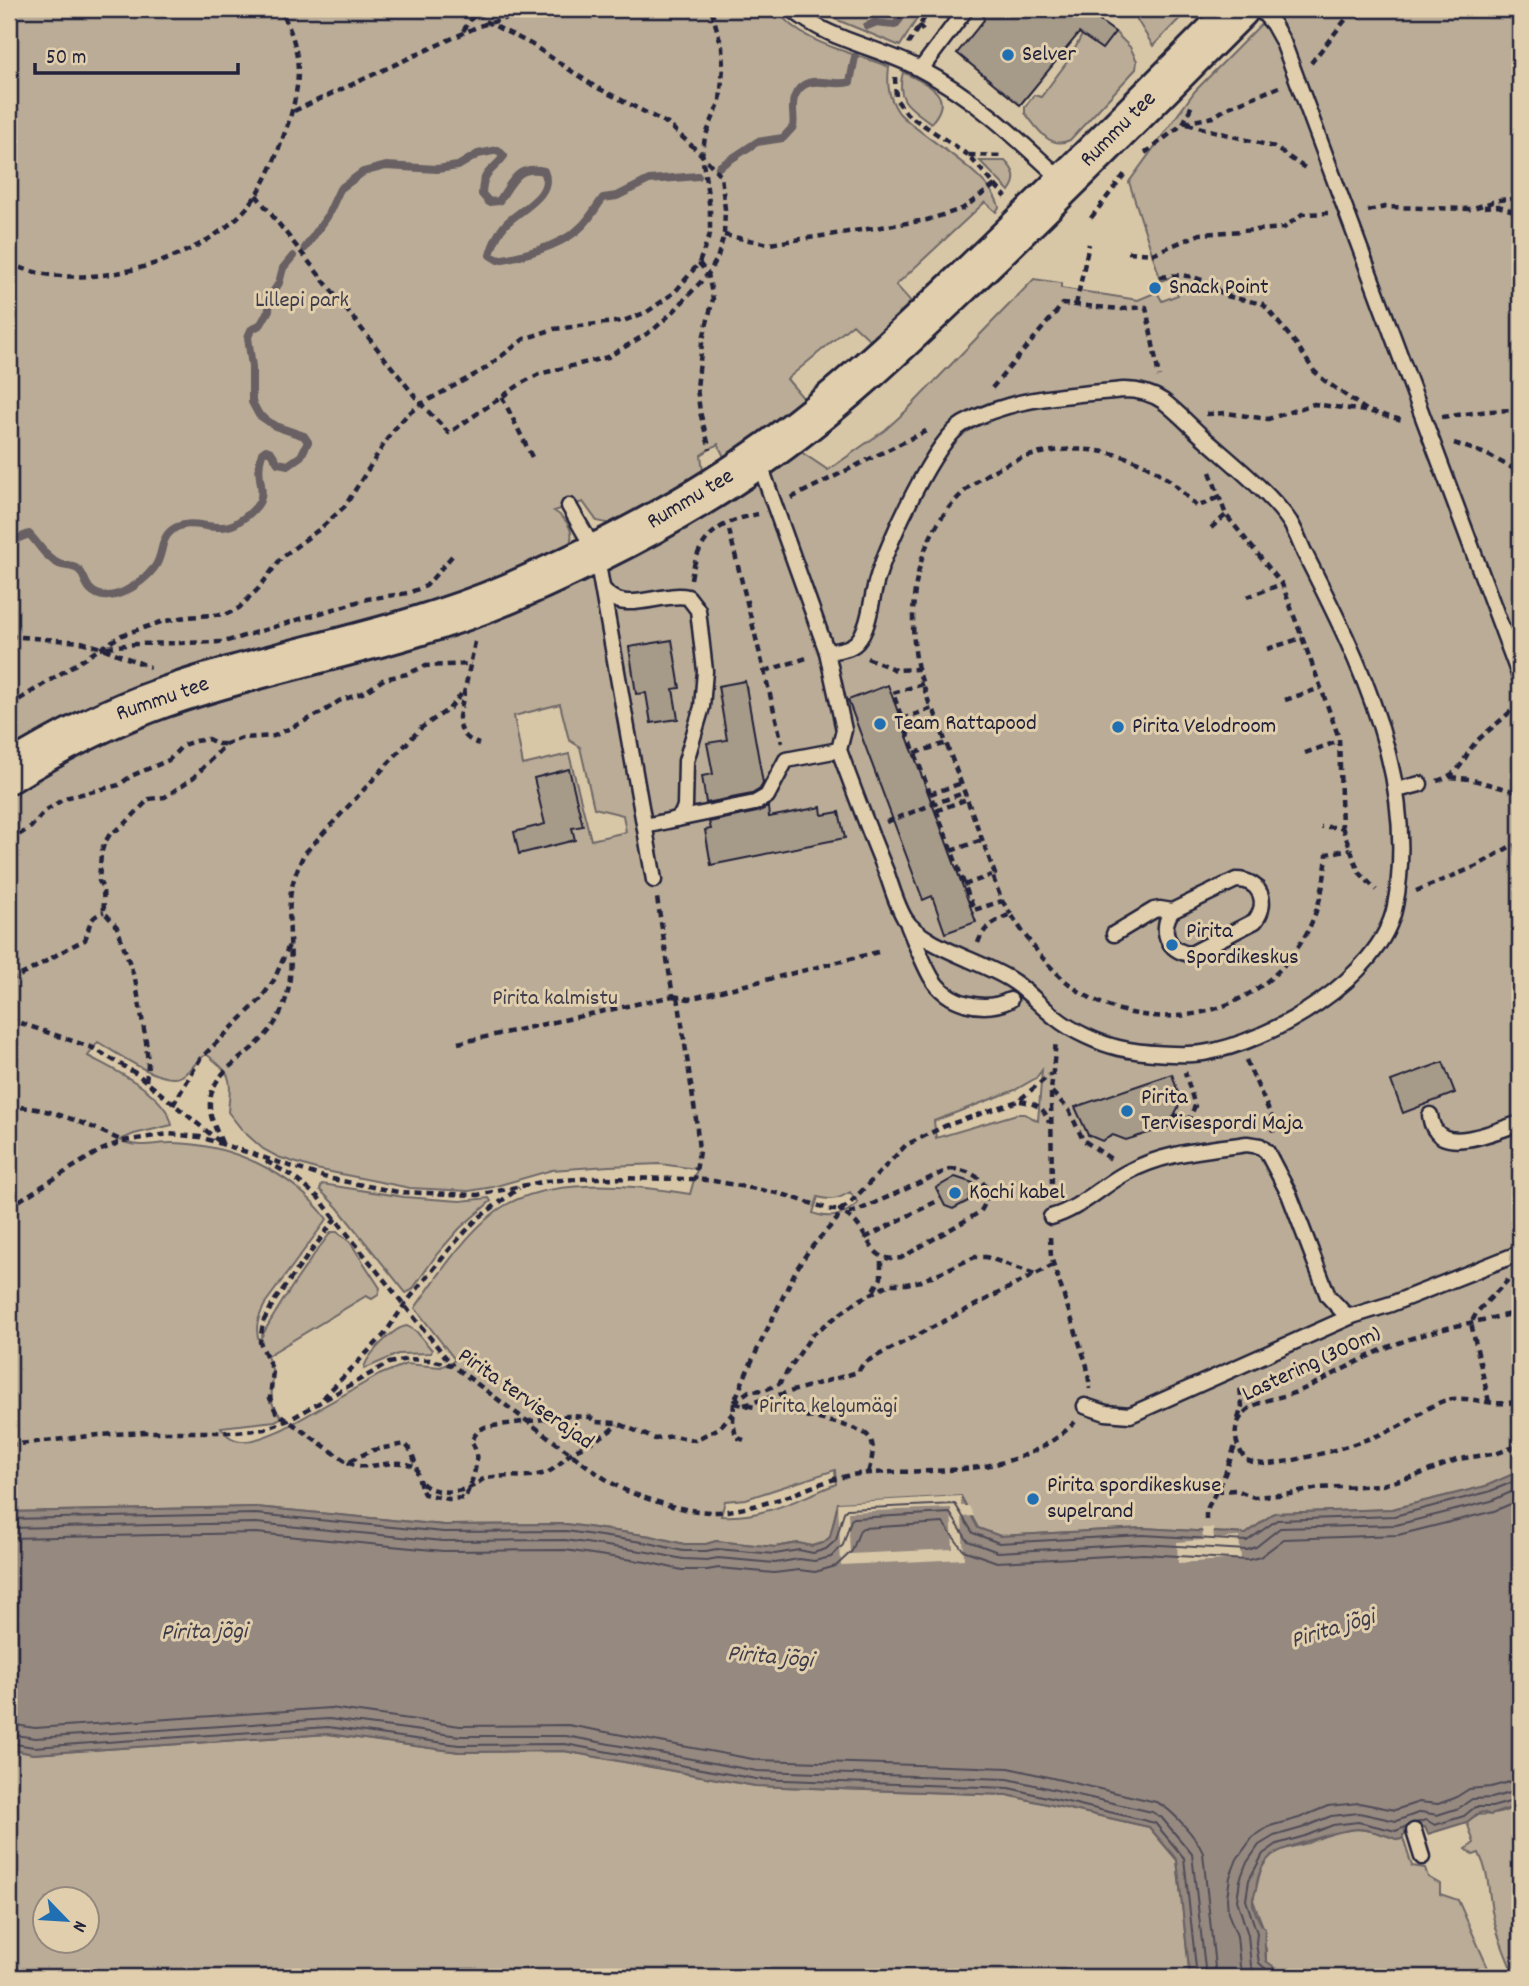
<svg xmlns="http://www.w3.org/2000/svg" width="1529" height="1986" viewBox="0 0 1529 1986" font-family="Dekko,sans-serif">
  <rect width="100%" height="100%" fill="#d8c7a7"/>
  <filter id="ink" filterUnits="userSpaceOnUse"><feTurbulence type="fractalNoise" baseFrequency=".0143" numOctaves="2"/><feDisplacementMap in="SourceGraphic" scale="14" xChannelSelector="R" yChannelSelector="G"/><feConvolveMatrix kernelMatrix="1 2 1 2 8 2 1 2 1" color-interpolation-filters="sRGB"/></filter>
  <g filter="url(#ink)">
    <g fill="#baac96" stroke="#6e6768" stroke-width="2" fill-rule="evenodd">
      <path d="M9 9H776C801 45 851 51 889 67 887 85 888 97 899 113 922 138 992 174 999 207L996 212 985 202 896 285 913 304 871 341 853 324 787 379 805 400 780 420 724 457 718 444 701 455 703 471 611 524 597 521 583 502 554 511C567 519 577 533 568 547L459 633 530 606 695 523 801 452 828 470 885 430 906 411 1034 279 1061 283V288L1138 300 1157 292 1162 301 1178 295 1171 277 1161 281 1129 182 1195 91 1276 9H1520V1471L1486 1486 1392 1509 1274 1513 1246 1534 1143 1528 1000 1536 978 1528 837 1508 830 1537 823 1543 812 1546 798 1543 775 1547 716 1541 706 1544H684L651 1536 566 1524 444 1525 256 1507 9 1512ZM560 704 569 740 580 747 594 808 623 815 626 832 591 840 569 754 523 765 514 716ZM98 1042C115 1052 164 1087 182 1076 190 1071 198 1060 206 1054 234 1075 231 1078 228 1112L243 1131 263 1149 278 1157 316 1169 410 1188 469 1191 493 1187 552 1170 609 1166 660 1164 697 1169 690 1194C633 1185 544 1175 495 1212 464 1236 437 1277 415 1308L455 1360 441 1367 406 1364 379 1375 283 1429C262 1438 235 1452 221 1427L275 1421 283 1417C266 1406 273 1391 273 1373 272 1368 269 1362 267 1356L366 1296 372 1299 378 1295 380 1288 350 1242 337 1232H331C304 1267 280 1303 259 1341 254 1326 259 1316 266 1302L327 1219C292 1172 231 1144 172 1143 154 1143 137 1149 120 1140L134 1134 172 1125C166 1093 114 1070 88 1056ZM1042 1070 1038 1121 1025 1114H1017L936 1138 934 1121 1015 1090 1036 1078ZM850 1192 858 1203C843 1216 831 1220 813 1213L818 1197C831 1201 839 1199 850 1192ZM835 1470 836 1484C799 1499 762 1519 721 1516L725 1501 746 1499Z"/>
      <polygon points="811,9 923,9 900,46"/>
      <polygon points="1133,9 1189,9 1153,46 1134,15"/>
      <path d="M1115 32 1130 47 1137 61 1136 69 1070 140C1049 150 1037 128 1025 113V107L1034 95 1041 97 1070 58 1082 35 1102 49Z"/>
      <path d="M903 72C926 84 957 94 931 123 910 107 895 101 903 72Z"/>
      <path d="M980 161H1005C1015 171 1018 179 1009 191Z"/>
      <polygon points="322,1184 404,1197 460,1201 489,1198 491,1201 460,1228 437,1254 412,1290 406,1293 337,1207 320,1190"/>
      <path d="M407 1326 416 1331 432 1350 431 1353 398 1354 364 1369C365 1357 394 1327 407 1326Z"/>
      <path d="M328 1734 459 1752 564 1751 755 1786 1007 1795 1149 1827 1177 1860 1190 1977H9V1749L33 1754ZM46 1898H88V1940H46Z"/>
      <path d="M1520 1805V1821L1515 1825 1520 1845V1977H1515C1506 1957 1498 1938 1493 1916 1488 1892 1490 1876 1479 1853L1473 1855 1466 1849 1474 1843 1467 1822C1480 1811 1479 1816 1493 1814 1501 1814 1512 1808 1520 1805Z"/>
      <polygon points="1357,1829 1373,1831 1399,1840 1403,1838 1412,1866 1425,1868 1428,1877 1440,1884 1440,1894 1458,1900 1492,1977 1272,1977 1266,1961 1266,1949 1263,1942 1265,1932 1253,1900 1261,1869 1268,1858 1279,1850 1308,1843 1334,1832"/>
    </g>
    <path fill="#958980" stroke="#676064" stroke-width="2" d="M1520 1471V1805L1490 1815 1483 1812 1477 1814 1467 1822 1428 1834 1425 1827 1403 1835V1838L1399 1840C1386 1835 1372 1830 1358 1829 1344 1829 1280 1848 1271 1856 1261 1865 1257 1878 1256 1890 1255 1893 1253 1896 1253 1900 1252 1907 1260 1924 1265 1929 1264 1941 1265 1949 1266 1961L1273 1966 1276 1977H1190L1177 1860 1149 1827 1007 1795 755 1786 564 1751 459 1752 328 1734 33 1754 9 1749V1512L256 1507 444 1525 566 1524 651 1536 684 1544H706L716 1541 775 1547 798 1543 812 1546 823 1543 830 1537 838 1503 961 1496 978 1528 1000 1536 1143 1528 1246 1534 1274 1513 1392 1509 1486 1486Z"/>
    <g fill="#d8c7a7" fill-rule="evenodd">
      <path d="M961 1496V1506H969L974 1516 962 1517 964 1559 841 1565 838 1503ZM951 1508 953 1549 850 1554 848 1512Z"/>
      <polygon points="1202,1528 1213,1528 1214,1539 1239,1537 1241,1559 1178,1563 1177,1542 1203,1540"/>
    </g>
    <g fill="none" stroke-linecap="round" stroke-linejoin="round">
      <g stroke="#504b57" stroke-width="2">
        <polyline points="9,1519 256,1514 444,1532 566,1531 649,1543 683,1551 706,1551 717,1549 775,1554 799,1550 813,1553 826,1549 836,1540 844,1512 847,1509 955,1504 973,1533 999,1543 1143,1535 1247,1541 1277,1520 1394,1516 1488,1492 1520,1479"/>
        <polyline points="9,1528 256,1523 443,1541 565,1540 648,1552 683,1559 707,1560 718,1558 775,1563 799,1559 814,1561 831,1557 843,1545 851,1520 854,1518 950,1513 968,1541 998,1552 1143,1544 1247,1550 1256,1547 1280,1528 1396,1525 1491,1501 1520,1488"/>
        <polyline points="9,1538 256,1533 443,1551 565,1550 646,1562 682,1570 707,1570 719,1568 774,1573 799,1570 815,1572 836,1566 852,1551 860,1530 863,1528 943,1523 963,1550 997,1562 1144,1554 1248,1560 1260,1557 1284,1539 1398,1535 1494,1511 1520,1500"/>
        <path d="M9 1724 35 1728 330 1708 460 1726 568 1725 758 1760 1009 1768 1156 1802C1171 1808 1197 1838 1203 1853L1216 1977"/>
        <polyline points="9,1734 35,1738 329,1719 460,1736 566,1736 757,1771 1008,1779 1152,1812 1161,1817 1192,1854 1206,1977"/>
        <polyline points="9,1743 34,1747 328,1727 459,1745 565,1744 756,1779 1009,1788 1155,1823 1184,1858 1197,1977"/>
        <polyline points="1416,1823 1426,1820 1435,1825 1464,1816 1475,1807 1492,1807 1520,1799"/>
        <polyline points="1245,1977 1240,1966 1237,1936 1228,1913 1227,1898 1230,1877 1237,1859 1253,1837 1270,1826 1299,1818 1328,1806 1359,1803 1395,1810 1419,1802 1438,1804 1455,1798 1469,1789 1491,1787 1520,1779"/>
        <polyline points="1259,1977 1251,1966 1248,1935 1237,1900 1240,1880 1246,1864 1259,1845 1274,1836 1302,1828 1331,1816 1359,1813 1396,1821 1421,1812 1437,1815 1459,1808 1472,1799 1492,1798 1520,1790"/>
        <polyline points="1268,1977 1267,1970 1259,1963 1256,1943 1257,1933 1246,1900 1249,1880 1263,1854 1277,1844 1305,1836 1333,1825 1358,1822 1396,1831 1407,1826"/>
      </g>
      <g stroke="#676064" stroke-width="8">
        <polyline points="867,26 874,23 895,25 900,19 894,9"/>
        <path d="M719 167 757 142 783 138 793 127C795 118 791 108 794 98 804 70 831 88 850 82L855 57"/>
        <path d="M305 248 327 217 340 189 363 172 386 166 437 169 458 166 478 154 498 150 504 156C492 173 483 169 482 194L489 202 499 201C513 181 517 165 544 171 555 196 518 210 505 225 497 234 493 244 490 255L498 260C526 255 563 246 583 225 591 217 596 207 603 198L617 196 649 180 698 176"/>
        <path d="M9 542 29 534C39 544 46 558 59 564 66 567 73 565 79 570 84 575 85 583 90 589 108 608 142 584 154 568 164 556 159 540 172 530 191 515 217 536 238 522 280 495 251 486 262 453L266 450 271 452 278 463 288 465 301 456 308 442 304 436 275 426 259 415 252 402V367L248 337 251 330 261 324 269 310 270 297 279 283 283 268 293 256"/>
      </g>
    </g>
    <g fill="#a69a89" stroke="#22223b" stroke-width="2">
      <polygon points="981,9 1099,9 1093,16 1115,32 1102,49 1079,33 1020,105 957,53 984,20"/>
      <polygon points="672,640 680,688 673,689 678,719 651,723 646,693 636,694 629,647"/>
      <polygon points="745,681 763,783 760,789 752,794 706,803 702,776 713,774 707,743 727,740 718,686"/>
      <polygon points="888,685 976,922 945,933 932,896 923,900 848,700"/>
      <polygon points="569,769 583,826 572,828 575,840 519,854 514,832 545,824 534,778"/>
      <polygon points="768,807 769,817 821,807 822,815 839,812 845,838 711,865 705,830 711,829 709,822 757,812"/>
      <polygon points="1443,1062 1455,1093 1403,1113 1391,1081"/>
      <polygon points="1172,1074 1181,1102 1168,1127 1126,1140 1113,1135 1102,1141 1088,1135 1075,1107"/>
      <polygon points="955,1177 973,1183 968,1201 953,1209 945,1206 936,1188"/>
    </g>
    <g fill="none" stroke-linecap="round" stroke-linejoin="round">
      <defs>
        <g id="service">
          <path d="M792 9C827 40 878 47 918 68 976 98 1018 139 1065 183"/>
          <polyline points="1260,9 1273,24 1283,42 1520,677"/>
          <polyline points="921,69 966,9"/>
          <path d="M1124 390C1138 390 1151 393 1163 401 1178 412 1191 427 1205 439 1231 462 1271 494 1290 522 1296 532 1300 543 1305 554 1360 662 1419 781 1395 906 1381 978 1269 1043 1203 1053 1182 1056 1140 1053 1119 1048 1098 1043 1072 1031 1056 1018 1041 1007 1029 992 1014 982 986 962 922 947 905 919 897 906 892 888 887 874 870 833 854 791 839 750L844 730 827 652C838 650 849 650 857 642 871 626 871 596 878 576 888 543 934 441 963 424 1011 397 1070 395 1124 390Z"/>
          <polyline points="759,462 827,652"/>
          <polyline points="569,506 596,553 654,880"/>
          <path d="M604 590C622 616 662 591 688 597L698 610 705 671 702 707 686 761 685 806 682 814 677 819 645 826"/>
          <polyline points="1397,790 1420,784"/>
          <polyline points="677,819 755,803 767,796 786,760 839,750"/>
          <path d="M908 925C915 942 922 961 931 977 947 1004 983 1013 1010 1000"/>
          <path d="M1114 934 1154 910 1160 909 1172 911 1236 880C1261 880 1269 903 1255 921L1191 954C1167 952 1159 929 1172 911"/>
          <path d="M1430 1115C1431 1121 1432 1127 1436 1131 1450 1152 1501 1129 1520 1123"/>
          <path d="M1051 1217C1080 1209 1100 1187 1126 1173 1164 1152 1205 1150 1247 1144L1260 1146 1267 1152 1289 1194 1328 1296 1344 1313 1352 1316"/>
          <polyline points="1085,1406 1106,1413 1130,1415 1352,1316 1391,1304 1520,1253"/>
          <polyline points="1414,1831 1422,1857"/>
        </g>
        <path id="secondary" d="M9 773C58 743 108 717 162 698 276 658 398 641 510 593 595 556 681 513 757 459 832 407 899 343 965 280 1058 192 1148 100 1239 9"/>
      </defs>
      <use href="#service" stroke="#22223b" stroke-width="19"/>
      <use href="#secondary" stroke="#22223b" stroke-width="44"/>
      <g stroke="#22223b" stroke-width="4.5" stroke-dasharray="7 5" stroke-linecap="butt">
        <polyline points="919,25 925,34"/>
        <polyline points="463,31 477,10"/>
        <polyline points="908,44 930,9"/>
        <polyline points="1311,63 1354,9"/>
        <polyline points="895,77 896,99 907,114 968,155"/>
        <polyline points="294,111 479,26 538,9"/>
        <polyline points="1184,123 1213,117 1229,107 1279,87"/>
        <polyline points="1187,124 1274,147 1308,170"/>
        <polyline points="1145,153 1183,124 1192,105"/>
        <polyline points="995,185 1006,197"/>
        <polyline points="256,195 421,404 449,433 522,383 539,374 608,357 653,330 675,310 708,274 717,259 724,235 725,209 721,176 702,155 668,124 594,86 531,44 483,20 478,9"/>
        <polyline points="1484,207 1498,206 1520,213"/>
        <polyline points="1368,211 1385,207 1470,209 1499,200 1520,198"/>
        <polyline points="1091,218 1127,171"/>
        <polyline points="724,235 769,244 927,220 962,209 995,185 968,155 1004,156"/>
        <polyline points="1128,252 1152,254 1200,234 1284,228 1302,214 1328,213"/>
        <path d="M9 263C77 296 192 265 243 212 264 190 275 160 285 132 302 86 304 52 280 9"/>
        <polyline points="699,263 708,274 713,299 702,343 697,388 700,412 710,450"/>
        <polyline points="1160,277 1181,275 1193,277 1205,281 1226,296 1263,304 1297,345 1314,371 1325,381 1368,411 1402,420"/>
        <polyline points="1076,305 1089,244"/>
        <polyline points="992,388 1063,304 1122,309 1146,307 1159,377"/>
        <polyline points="502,397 534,461"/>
        <polyline points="1206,414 1226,413 1268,419 1314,404 1365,411"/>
        <polyline points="1442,417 1489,411 1520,410"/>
        <polyline points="1454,443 1486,454 1520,472"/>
        <polyline points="1210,472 1226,515 1282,584 1321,688 1339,738 1342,827 1321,827"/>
        <polyline points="791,498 928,430"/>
        <polyline points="1211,528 1226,515"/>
        <polyline points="729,530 782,743"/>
        <path d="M691 579C698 537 717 522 758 514"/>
        <polyline points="1247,597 1282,584"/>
        <polyline points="9,636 81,642 102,648 150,667"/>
        <path d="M475 642 459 717C460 732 465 739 479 744"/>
        <polyline points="107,647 136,644 224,642 367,599 408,593 426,586 452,556"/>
        <polyline points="1267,649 1302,638"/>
        <polyline points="867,658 896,670 918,669 931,709"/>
        <path d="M918 669C908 620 912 563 940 520 986 449 1091 427 1162 475 1175 484 1186 496 1197 507L1219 497"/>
        <polyline points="765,671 810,657"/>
        <polyline points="923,684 893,693 902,719 974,910 1002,901"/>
        <polyline points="1285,700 1321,688"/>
        <polyline points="9,706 122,635 161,622 186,617 227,614 239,608 259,588 282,557 321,528 345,506 391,433 407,415 421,404 483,370 524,339 554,329 623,321 647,312 675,292 699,263 710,234 710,209 702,155 705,137 720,101 723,68 722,47 711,9"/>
        <polyline points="902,719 933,708 995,874 992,875 1002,901 1011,914"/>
        <polyline points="915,753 947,743"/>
        <polyline points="1305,753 1339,741"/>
        <polyline points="1450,777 1470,779 1520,793"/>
        <path d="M1437 781C1467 771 1461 756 1479 739 1493 726 1508 716 1520 701"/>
        <polyline points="930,794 962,783"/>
        <polyline points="936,811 967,799"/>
        <polyline points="886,822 966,792"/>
        <polyline points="1342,827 1359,872 1376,890"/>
        <polyline points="9,841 31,827 45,811 65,798 119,785 131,776 169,760 183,745 195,741 208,739 218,744 225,744"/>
        <polyline points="951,851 982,840"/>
        <polyline points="964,885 992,875"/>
        <polyline points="1416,891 1477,866 1511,846 1520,845"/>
        <path d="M978 943C984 926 995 921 1011 914 1028 941 1048 968 1073 987 1143 1038 1247 1021 1296 950 1317 921 1324 889 1327 854L1350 849"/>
        <path d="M9 980C36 970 59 951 85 940 91 925 87 918 104 912"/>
        <polyline points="673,996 689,999 878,952"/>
        <polyline points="678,997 696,1119 699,1151 695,1179"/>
        <polyline points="9,1019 93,1048 137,1074 220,1142"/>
        <polyline points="458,1043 673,996 657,898"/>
        <polyline points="1246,1060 1275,1124 1273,1132"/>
        <polyline points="146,1081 148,1065 146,1041 135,979 117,927 104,912 103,888 99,881 101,854 104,844 110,834 123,826 149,799 165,797 194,777 226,744 242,738 274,736 323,712 339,701 365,692 384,679 407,674 425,666 471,664"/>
        <polyline points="1052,1092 1069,1110 1083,1140 1111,1159"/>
        <path d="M1020 1101C1035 1103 1045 1107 1049 1123"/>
        <polyline points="173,1105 200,1059 260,1000 274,980 290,943"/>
        <path d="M9 1108C41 1103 94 1127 122 1141"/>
        <polyline points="1174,1115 1189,1119 1195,1106 1185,1072"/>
        <path d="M222 1143C218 1133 210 1119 210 1108 208 1073 243 1060 263 1038 272 1029 278 1019 283 1007 297 973 287 935 290 900 291 884 297 869 304 854L421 728 449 709 464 691"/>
        <polyline points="266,1161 292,1176 318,1197 452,1365"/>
        <path d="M950 1169C974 1169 999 1186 980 1212L901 1258C873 1263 871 1242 857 1224 853 1219 845 1214 840 1210L849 1213 857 1211Z"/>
        <polyline points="1052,1196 1051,1091 1056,1041"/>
        <polyline points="9,1207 99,1151 123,1141 169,1134 200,1137 327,1178 398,1192 478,1195 546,1181 594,1178 695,1179 714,1181 782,1194 832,1210 840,1210 849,1204 906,1145 945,1126 1018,1101 1051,1074"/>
        <path d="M336 1218 275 1300 263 1322 260 1342 273 1371 270 1398 276 1412 347 1462 373 1450 405 1444C418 1455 416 1480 424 1494L449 1499 465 1498C472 1482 483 1456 471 1441L478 1431 485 1427 567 1416 590 1417 595 1422 617 1423 655 1439 673 1436 695 1440 719 1428 733 1413"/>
        <polyline points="1050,1237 1051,1257 1087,1366 1090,1389"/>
        <polyline points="865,1238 937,1201"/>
        <polyline points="874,1290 881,1278 881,1257"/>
        <path d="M1520 1312C1475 1322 1428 1330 1386 1348 1356 1361 1329 1378 1299 1391 1283 1398 1258 1399 1245 1412 1230 1428 1235 1445 1246 1460 1252 1462 1260 1464 1267 1464 1300 1462 1365 1442 1396 1428 1413 1420 1428 1405 1447 1400 1472 1394 1496 1410 1520 1400"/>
        <polyline points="323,1398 384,1335 405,1304 454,1244 477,1219 519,1188"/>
        <polyline points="734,1402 749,1391 765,1390 779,1384 812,1335 856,1302 890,1284 906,1284 921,1281 975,1257 986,1257 1035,1274"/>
        <polyline points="1489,1402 1471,1323 1477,1312 1508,1280"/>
        <path d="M735 1403C759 1409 857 1422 868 1436 877 1445 871 1462 868 1473"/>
        <polyline points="744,1405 858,1372 863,1364 871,1359 1053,1265"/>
        <polyline points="1238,1419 1242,1406 1240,1386"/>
        <polyline points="744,1440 736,1437 733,1422 734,1402 749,1367 796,1270 809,1250 837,1219 840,1210"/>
        <path d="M9 1445 99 1435 145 1432H236L265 1429 289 1420 389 1363 408 1359 430 1360 452 1365C489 1393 526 1420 563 1448 584 1463 606 1482 629 1492 658 1503 697 1516 728 1511 754 1507 780 1500 804 1490 827 1481 846 1474 870 1473 943 1469 1019 1478 1075 1422"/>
        <path d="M348 1462C367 1474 391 1456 413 1466"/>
        <path d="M422 1483C434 1495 459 1493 473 1486 479 1483 481 1479 487 1478 505 1474 524 1479 542 1474 557 1471 564 1456 577 1449 587 1444 610 1434 617 1424"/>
        <polyline points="1216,1491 1236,1490 1254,1497 1290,1494 1319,1488 1382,1485 1418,1475 1459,1459 1498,1453 1520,1445"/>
        <polyline points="1206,1520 1206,1511 1225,1474 1235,1446"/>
      </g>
      <use href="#service" stroke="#e0ceac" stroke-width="14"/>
      <use href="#secondary" stroke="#e0ceac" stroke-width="38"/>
    </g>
  </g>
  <g fill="#1f6fb2" stroke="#e0ceac" stroke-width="2.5">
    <circle cx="1008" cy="55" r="7"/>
    <circle cx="1155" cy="288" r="7"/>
    <circle cx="880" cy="724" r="7"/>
    <circle cx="1118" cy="727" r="7"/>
    <circle cx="1172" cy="945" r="7"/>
    <circle cx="1127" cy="1111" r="7"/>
    <circle cx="955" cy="1193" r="7"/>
    <circle cx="1033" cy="1499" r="7"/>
  </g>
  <g text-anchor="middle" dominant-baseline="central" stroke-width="6" stroke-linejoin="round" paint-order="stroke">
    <g font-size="23" fill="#22223b" stroke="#e0ceac" text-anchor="start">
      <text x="1022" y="55">Selver</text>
      <text x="1169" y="288">Snack Point</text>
      <text x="894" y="724">Team Rattapood</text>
      <text x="1132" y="727">Pirita Velodroom</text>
      <text x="1186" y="932">Pirita<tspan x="1186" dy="26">Spordikeskus</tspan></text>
      <text x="1141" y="1098">Pirita<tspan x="1141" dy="26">Tervisespordi Maja</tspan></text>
      <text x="969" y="1193">Kochi kabel</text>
      <text x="1047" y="1486">Pirita spordikeskuse<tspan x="1047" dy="26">supelrand</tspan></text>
    </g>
    <g font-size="23" fill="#22223b" stroke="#e0ceac">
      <text transform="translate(1119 130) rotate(-45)">Rummu tee</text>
      <text transform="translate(691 500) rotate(-31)">Rummu tee</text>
      <text transform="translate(163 700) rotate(-19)">Rummu tee</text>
      <text transform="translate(1312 1365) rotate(-25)">Lastering (300m)</text>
      <text transform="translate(525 1400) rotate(35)">Pirita terviserajad</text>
    </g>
    <g font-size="23" fill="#403e4d" stroke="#e0ceac">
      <text x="302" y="301">Lillepi park</text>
      <text x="555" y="999">Pirita kalmistu</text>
      <text x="828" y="1407">Pirita kelgumägi</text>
    </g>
    <g font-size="24" font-style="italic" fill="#3f3c4c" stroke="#e0ceac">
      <text transform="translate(1333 1630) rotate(-17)">Pirita jõgi</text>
      <text transform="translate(204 1633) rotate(-1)">Pirita jõgi</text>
      <text transform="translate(770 1658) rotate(5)">Pirita jõgi</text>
    </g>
  </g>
  <rect width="1529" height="1986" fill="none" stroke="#e0ceac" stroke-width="35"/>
  <rect x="18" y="18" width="1494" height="1951" fill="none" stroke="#22223b" stroke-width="2.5" filter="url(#ink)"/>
  <g transform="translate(66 1920) rotate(115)"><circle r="33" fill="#e0ceac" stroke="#94897f" stroke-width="2"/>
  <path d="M0-5L12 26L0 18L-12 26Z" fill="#1f6fb2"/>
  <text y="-10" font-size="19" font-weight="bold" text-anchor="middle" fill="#22223b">N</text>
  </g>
  <path d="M35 63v10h203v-10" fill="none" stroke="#22223b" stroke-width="3.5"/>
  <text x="46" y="63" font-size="21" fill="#22223b" stroke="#e0ceac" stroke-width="5" paint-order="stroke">50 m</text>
</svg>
